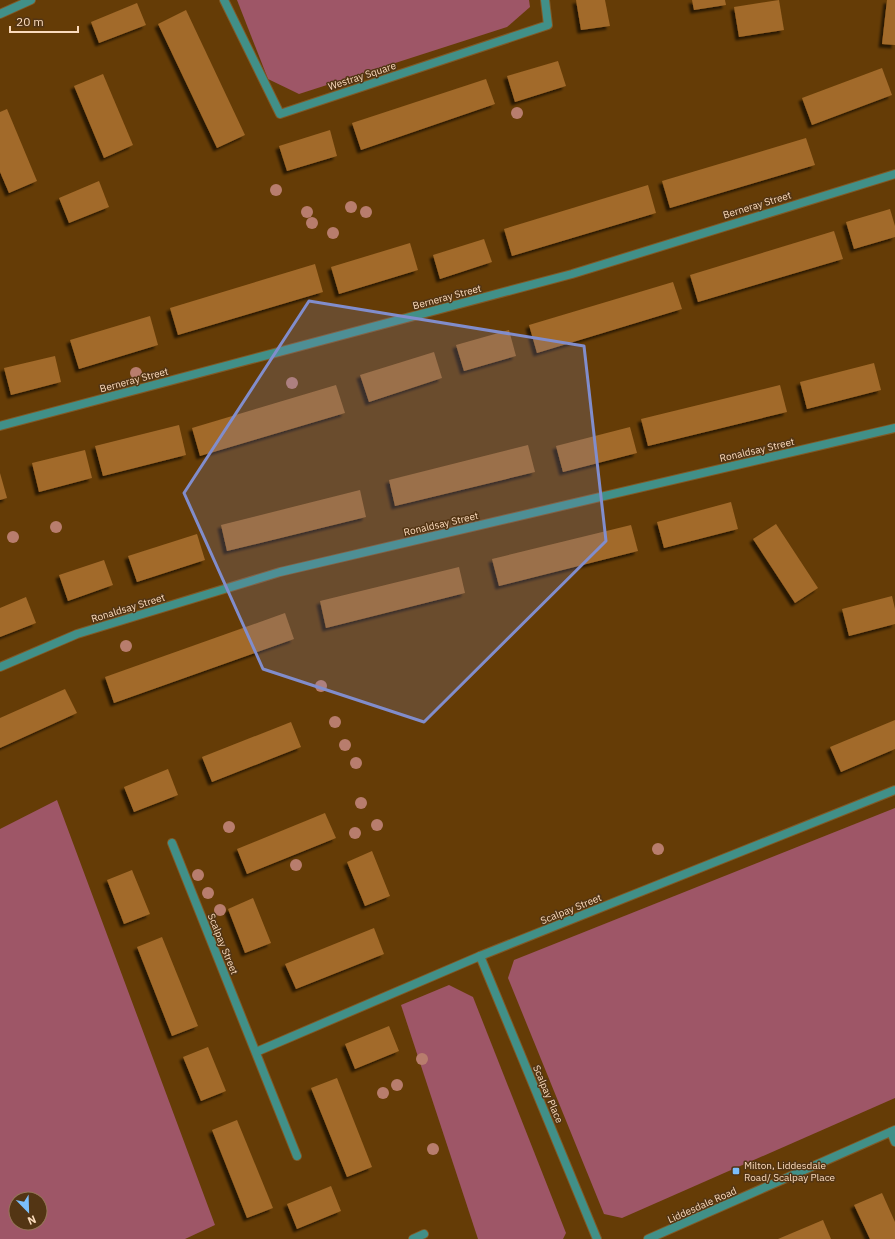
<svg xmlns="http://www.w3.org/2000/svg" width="895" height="1239" viewBox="0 0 895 1239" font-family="'IBM Plex Sans',sans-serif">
  <defs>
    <filter id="shadow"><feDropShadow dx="-3.5" dy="3.5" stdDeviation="1" flood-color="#0009"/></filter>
  </defs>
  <rect width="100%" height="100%" fill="#653c06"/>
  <g fill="#9e5667" fill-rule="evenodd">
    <polygon points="237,0 529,0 530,7 507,27 299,94 268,79"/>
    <path d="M57 800 215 1225 185 1239H0V829ZM16 1199H40V1223H16Z"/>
    <polygon points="895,808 895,1098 622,1218 604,1214 508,978 514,960"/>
    <polygon points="449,985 473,997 566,1233 563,1239 478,1239 401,1005"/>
  </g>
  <g fill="#a26a2a" filter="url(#shadow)">
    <polygon points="576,0 605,0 610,26 581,30"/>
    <polygon points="692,0 725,0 726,5 694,10"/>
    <polygon points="779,0 784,30 739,37 734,7"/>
    <polygon points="887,0 895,0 895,45 882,44"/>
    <polygon points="137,3 146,25 99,43 91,22"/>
    <polygon points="186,10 245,135 217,148 158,24"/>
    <polygon points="558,61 566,86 515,102 507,76"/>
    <polygon points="882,68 892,95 812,125 802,98"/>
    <polygon points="103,74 133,145 104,158 74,86"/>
    <polygon points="486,79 495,104 361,150 352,123"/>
    <polygon points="7,109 37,181 9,193 0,172 0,112"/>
    <polygon points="330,130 337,156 287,171 279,146"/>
    <polygon points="806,138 815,165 670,208 662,181"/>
    <polygon points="99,181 109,207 69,223 59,198"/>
    <polygon points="648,185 656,213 512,256 504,229"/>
    <polygon points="890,209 895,226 895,237 854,249 846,222"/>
    <polygon points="834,231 843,259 698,302 690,275"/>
    <polygon points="484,239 492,262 440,279 433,255"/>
    <polygon points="410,243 418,270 339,294 331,267"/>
    <polygon points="315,264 323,292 178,335 170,308"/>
    <polygon points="673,282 682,309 537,353 529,325"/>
    <polygon points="150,316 158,345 79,369 70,340"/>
    <polygon points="509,330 516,356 464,371 456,345"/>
    <polygon points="434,352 442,378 369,402 360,375"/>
    <polygon points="55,356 61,382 11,395 4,368"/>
    <polygon points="874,363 881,390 807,409 800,382"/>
    <polygon points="336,385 345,413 200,456 192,428"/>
    <polygon points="780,385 787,412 648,446 641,419"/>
    <polygon points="179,425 186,455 103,476 95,446"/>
    <polygon points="630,427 637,453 563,472 556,446"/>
    <polygon points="528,445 535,472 395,506 389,480"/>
    <polygon points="85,450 92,478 39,492 32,463"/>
    <polygon points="0,473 7,498 0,500"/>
    <polygon points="360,490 366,517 227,551 221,525"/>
    <polygon points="731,502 738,529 664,548 657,522"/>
    <polygon points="776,524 818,588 795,603 753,539"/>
    <polygon points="631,525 638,551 499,586 492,559"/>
    <polygon points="197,534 205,560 137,582 128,556"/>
    <polygon points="104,560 113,585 68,601 59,575"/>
    <polygon points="459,567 465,593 326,628 320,601"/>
    <polygon points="892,596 895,609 895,624 849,636 842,609"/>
    <polygon points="26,597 36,623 0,637 0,608"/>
    <polygon points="285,613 294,639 114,703 105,677"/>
    <polygon points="65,689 77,713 0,748 0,718"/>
    <polygon points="895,720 895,749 841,772 830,747"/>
    <polygon points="291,722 301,747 212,782 202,757"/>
    <polygon points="168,769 178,795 134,812 124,787"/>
    <polygon points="325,813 336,838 247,874 237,849"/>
    <polygon points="372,851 390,896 365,906 347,862"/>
    <polygon points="132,870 150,914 124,924 107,880"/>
    <polygon points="253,898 271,943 245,953 228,909"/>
    <polygon points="374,928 384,954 296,989 285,964"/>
    <polygon points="162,937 198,1026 172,1036 137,947"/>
    <polygon points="389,1026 399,1051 355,1069 345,1044"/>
    <polygon points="208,1047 226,1091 201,1101 183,1057"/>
    <polygon points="337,1078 372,1167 347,1177 311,1088"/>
    <polygon points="237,1120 273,1208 247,1218 212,1130"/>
    <polygon points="331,1186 341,1211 297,1229 287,1204"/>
    <polygon points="882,1193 895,1222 895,1239 870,1239 854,1205"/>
    <polygon points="823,1220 831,1239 778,1239"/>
  </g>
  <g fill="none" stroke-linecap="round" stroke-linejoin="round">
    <defs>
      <g id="lane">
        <polyline points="891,1132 895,1142"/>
        <polyline points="413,1239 424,1234"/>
      </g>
      <g id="street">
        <polyline points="224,0 280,114 548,25 545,0"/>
        <polyline points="0,14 31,0"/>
        <polyline points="0,426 572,274 895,174"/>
        <polyline points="0,667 77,634 280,572 895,428"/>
        <polyline points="172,843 297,1156"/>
        <polyline points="480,956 597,1239"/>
        <polyline points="256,1052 480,956 895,790"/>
        <polyline points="648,1239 895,1130"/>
      </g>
    </defs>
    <use href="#lane" stroke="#805927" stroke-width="10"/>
    <use href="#street" stroke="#805927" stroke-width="10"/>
    <use href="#lane" stroke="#419088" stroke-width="8"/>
    <use href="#street" stroke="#419088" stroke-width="8"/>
  </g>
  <g fill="#b87d6d">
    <circle cx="517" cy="113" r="6"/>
    <circle cx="276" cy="190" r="6"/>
    <circle cx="351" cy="207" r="6"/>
    <circle cx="307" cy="212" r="6"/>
    <circle cx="366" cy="212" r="6"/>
    <circle cx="312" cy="223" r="6"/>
    <circle cx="333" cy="233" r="6"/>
    <circle cx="136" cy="373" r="6"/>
    <circle cx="292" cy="383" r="6"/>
    <circle cx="56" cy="527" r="6"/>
    <circle cx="13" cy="537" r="6"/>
    <circle cx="126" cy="646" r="6"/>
    <circle cx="321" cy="686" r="6"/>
    <circle cx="335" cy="722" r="6"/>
    <circle cx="345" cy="745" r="6"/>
    <circle cx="356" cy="763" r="6"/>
    <circle cx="361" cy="803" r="6"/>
    <circle cx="377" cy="825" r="6"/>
    <circle cx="229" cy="827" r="6"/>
    <circle cx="355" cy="833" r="6"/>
    <circle cx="658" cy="849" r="6"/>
    <circle cx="296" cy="865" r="6"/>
    <circle cx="198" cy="875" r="6"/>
    <circle cx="208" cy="893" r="6"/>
    <circle cx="220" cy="910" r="6"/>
    <circle cx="422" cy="1059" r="6"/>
    <circle cx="397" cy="1085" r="6"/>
    <circle cx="383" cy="1093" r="6"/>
    <circle cx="433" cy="1149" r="6"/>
  </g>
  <path fill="#818dcc" fill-opacity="0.2" stroke="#818dcc" stroke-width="3" stroke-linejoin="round" d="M309 301 584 346 606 541 424 722 263 669 184 493Z"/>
  <rect fill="#7bbef9" stroke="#533514" stroke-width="1.5" x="732" y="1167" width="8" height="8" rx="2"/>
  <g text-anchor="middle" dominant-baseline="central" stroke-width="3" stroke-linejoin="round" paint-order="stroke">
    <g font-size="10" fill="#fbdbbd" stroke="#533514">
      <text transform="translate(362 76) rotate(-18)">Westray Square</text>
      <text transform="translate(757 205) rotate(-17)">Berneray Street</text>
      <text transform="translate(447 297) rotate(-15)">Berneray Street</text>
      <text transform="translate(134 380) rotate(-15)">Berneray Street</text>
      <text transform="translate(757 450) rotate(-13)">Ronaldsay Street</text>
      <text transform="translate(441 524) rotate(-13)">Ronaldsay Street</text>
      <text transform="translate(128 608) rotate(-17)">Ronaldsay Street</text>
      <text transform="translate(571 909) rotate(-22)">Scalpay Street</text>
      <text transform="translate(223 944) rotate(68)">Scalpay Street</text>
      <text transform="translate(548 1094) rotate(67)">Scalpay Place</text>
      <text transform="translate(702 1205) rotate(-24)">Liddesdale Road</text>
    </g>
    <g font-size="10" fill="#fbdbbd" stroke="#533514" text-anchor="start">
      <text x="744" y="1165">Milton, Liddesdale<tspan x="744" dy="12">Road/ Scalpay Place</tspan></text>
    </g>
  </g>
  <g transform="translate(28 1211) rotate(157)"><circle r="19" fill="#533514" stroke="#967758"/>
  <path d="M0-3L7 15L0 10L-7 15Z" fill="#7bbef9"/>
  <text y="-6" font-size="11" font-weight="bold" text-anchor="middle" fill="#fbdbbd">N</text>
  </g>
  <path d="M10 26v6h68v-6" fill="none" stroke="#fbdbbd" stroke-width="2"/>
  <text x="16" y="26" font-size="12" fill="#fbdbbd" stroke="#533514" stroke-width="3" paint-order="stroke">20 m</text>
</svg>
